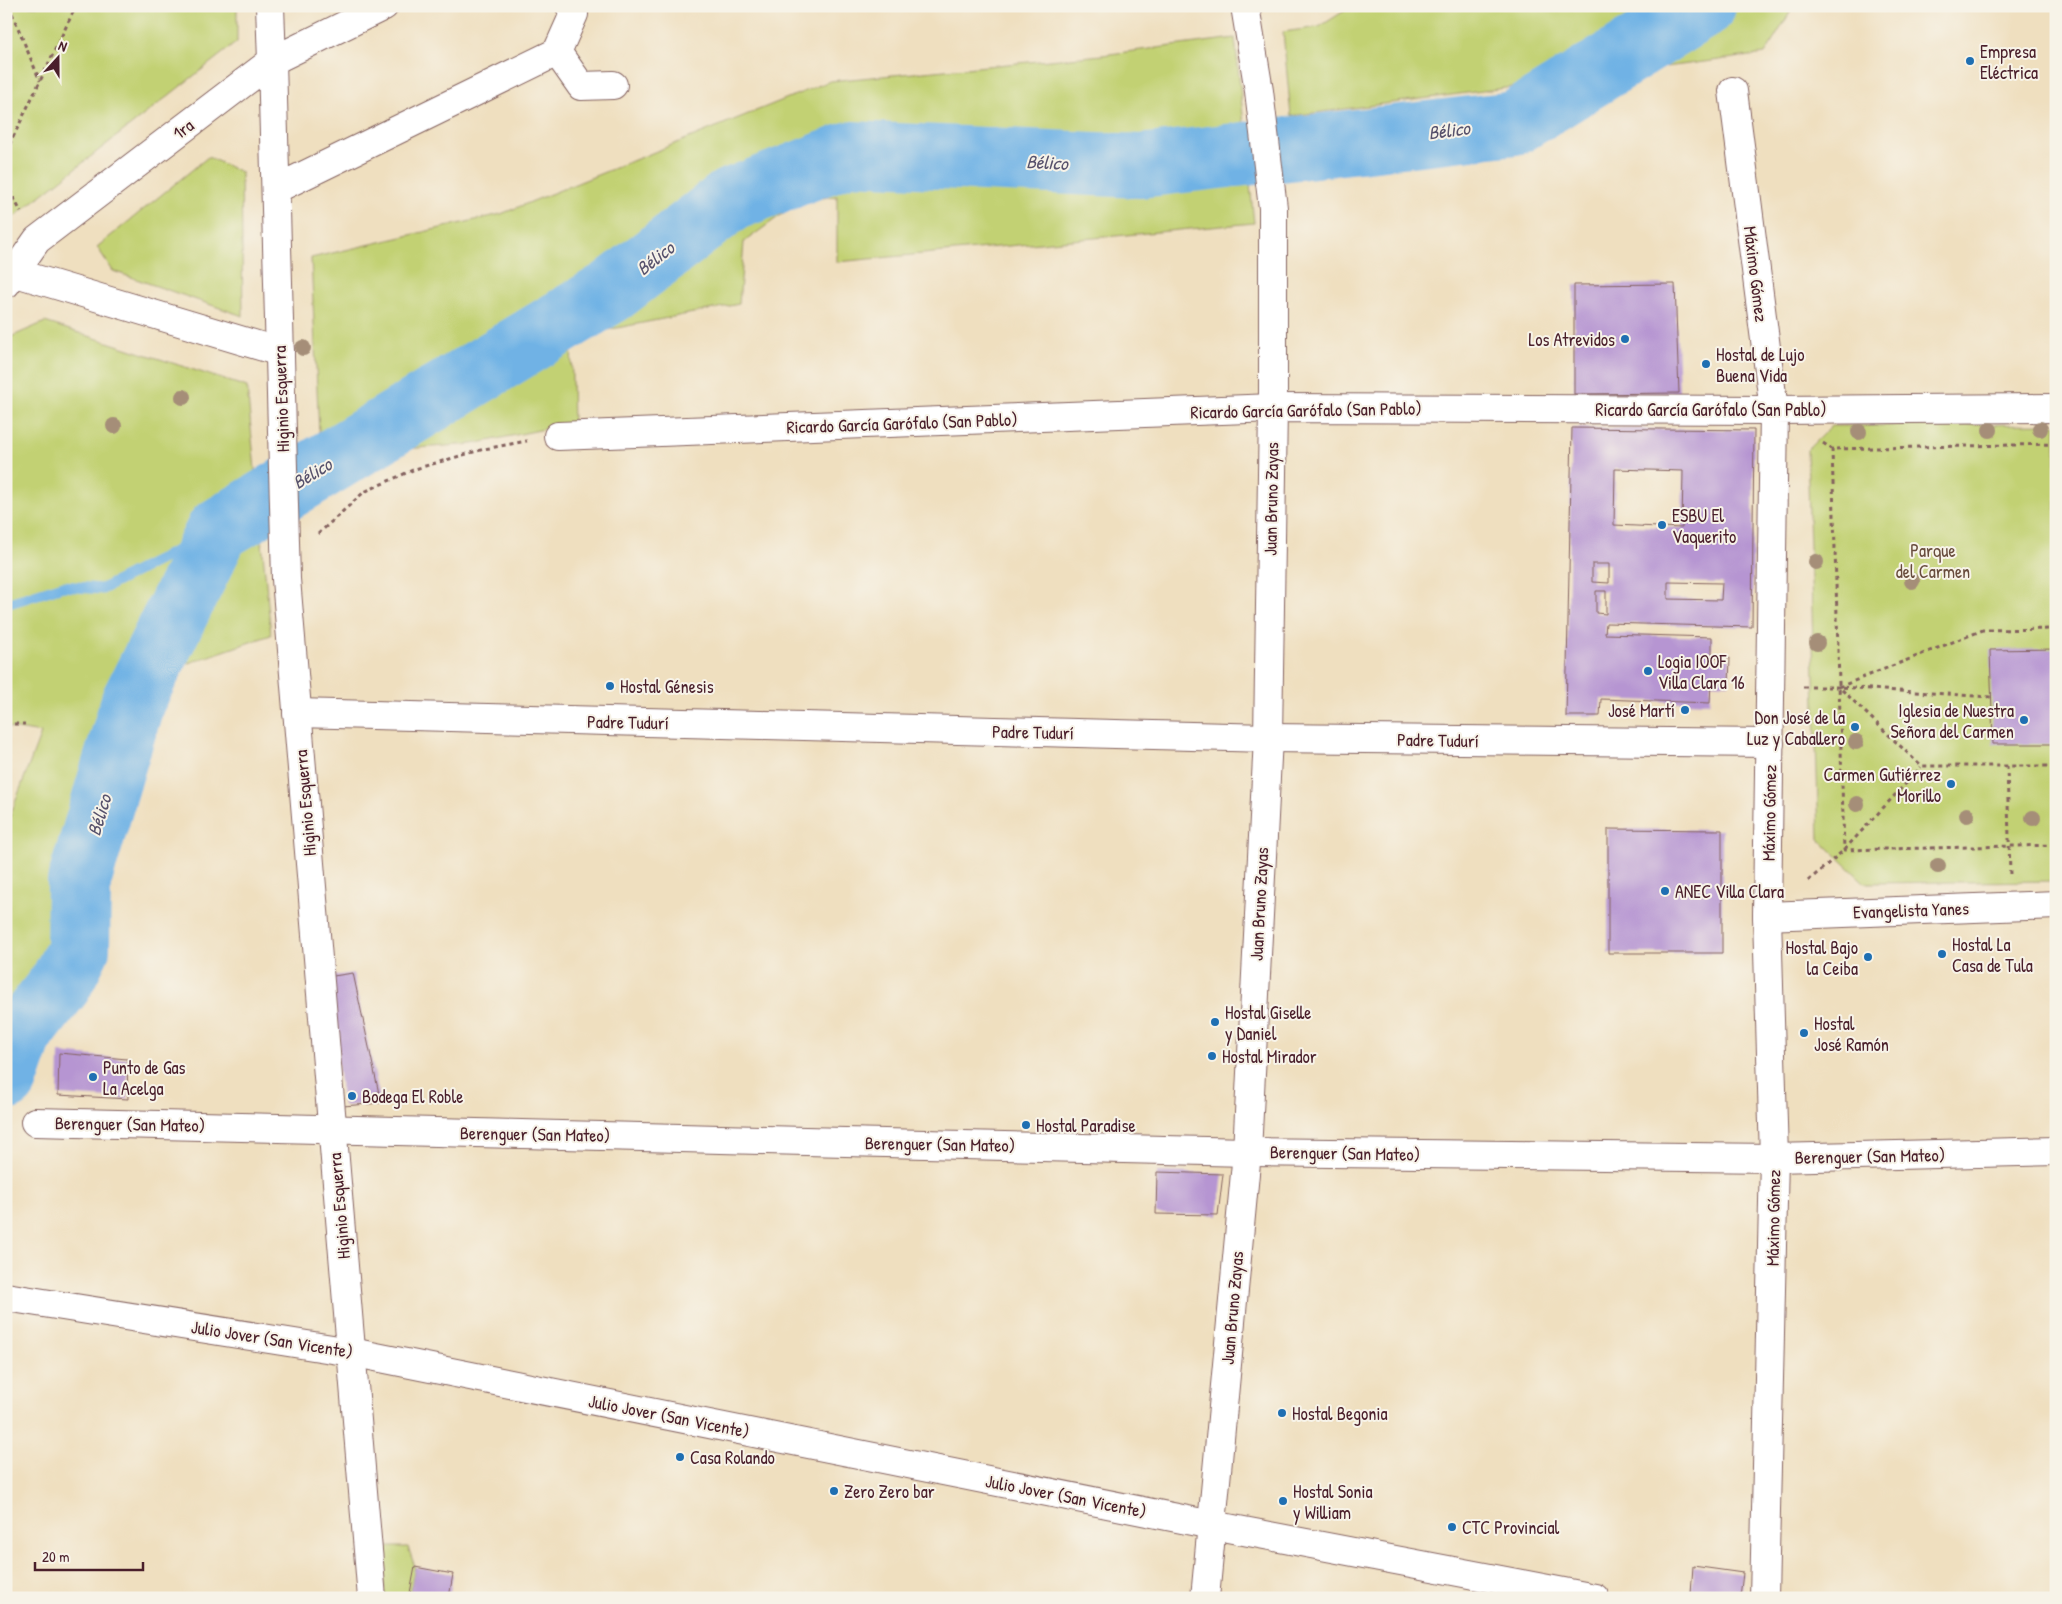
<svg xmlns="http://www.w3.org/2000/svg" width="2062" height="1604" viewBox="0 0 2062 1604" font-family="'Patrick Hand',sans-serif">
  <rect width="100%" height="100%" fill="#f7f3e8"/>
  <filter id="ink" filterUnits="userSpaceOnUse"><feTurbulence type="fractalNoise" baseFrequency=".02" numOctaves="2"/><feDisplacementMap in="SourceGraphic" scale="10" xChannelSelector="R" yChannelSelector="G"/><feConvolveMatrix kernelMatrix="1 2 1 2 8 2 1 2 1" color-interpolation-filters="sRGB"/></filter>
  <filter id="wash" filterUnits="userSpaceOnUse"><feTurbulence type="fractalNoise" baseFrequency=".0096" numOctaves="4" result="noise"/><feDisplacementMap in="SourceGraphic" scale="20" xChannelSelector="R" yChannelSelector="G"/><feGaussianBlur stdDeviation="1.12" result="paint"/><feColorMatrix in="noise" values="0 0 0 0 0 0 0 0 0 0 0 0 0 0 0 0 0 1.4 0 .05"/><feComposite in="paint" operator="in"/></filter>
  <g filter="url(#wash)">
    <rect width="100%" height="100%" fill="#efdfbf"/>
    <g fill="#c2d173" stroke="#86784f">
      <polygon points="6,6 237,6 237,42 6,223"/>
      <polygon points="1352,6 1794,6 1765,54 1291,116 1283,32 1319,27"/>
      <polygon points="1235,38 1254,223 837,262 837,196 800,201 744,242 739,304 571,337 573,423 473,444 320,455 311,258 501,214 830,81 1102,55"/>
      <polygon points="208,157 241,172 243,316 113,271 97,247"/>
      <polygon points="45,322 247,387 271,635 171,669 112,734 67,882 69,917 42,990 11,1011 6,1022 6,827 41,733 6,727 6,339"/>
      <polygon points="2056,424 2056,881 1865,883 1819,839 1807,450 1831,426"/>
      <polygon points="381,1547 408,1547 415,1567 409,1598 385,1598"/>
    </g>
    <g fill="none" stroke-linecap="round" stroke-linejoin="round">
      <polyline stroke="#70b2e5" stroke-width="11" points="6,604 63,586 102,589 218,530"/>
      <polyline stroke="#70b2e5" stroke-width="64" points="6,1079 22,1033 61,983 78,949 79,882 133,701 218,530 612,291 730,200 851,153 1140,166 1515,123 1704,6"/>
    </g>
    <g id="blocks">
      <g fill="#b695d2" fill-rule="evenodd">
        <polygon points="1675,284 1679,393 1574,394 1574,285"/>
        <path d="M1572 428 1754 430 1752 627 1606 623 1605 634 1712 637V658H1730L1729 684 1711 683 1710 703 1601 699 1600 716H1566ZM1615 469 1683 471 1682 528 1614 525ZM1592 564H1609V583L1592 582ZM1668 582 1722 583 1721 600 1668 599ZM1596 591H1606V614L1596 613Z"/>
        <polygon points="2056,649 2056,744 1993,744 1990,650"/>
        <polygon points="1608,829 1722,830 1722,953 1608,953"/>
        <polygon points="353,973 381,1103 343,1106 327,977"/>
        <polygon points="59,1053 127,1059 128,1099 58,1095"/>
        <polygon points="1157,1172 1223,1174 1218,1215 1156,1214"/>
        <polygon points="1693,1566 1743,1573 1740,1598 1718,1598 1691,1594"/>
        <polygon points="415,1567 453,1574 449,1598 409,1598"/>
      </g>
    </g>
  </g>
  <g filter="url(#ink)">
    <use href="#blocks" fill-opacity="0" stroke="#84625f" stroke-width="1"/>
    <g fill="none" stroke-linecap="round" stroke-linejoin="round">
      <defs>
        <g id="minor">
          <polyline points="557,52 581,86 613,85"/>
          <polyline points="272,61 286,579 372,1598"/>
          <polyline points="276,189 557,52 574,14 570,6"/>
          <polyline points="6,270 280,352"/>
          <polyline points="558,436 1273,408 1774,410 1733,91"/>
          <polyline points="297,713 1268,738 1770,743"/>
          <polyline points="1767,916 2056,905"/>
          <polyline points="35,1122 1247,1152 1774,1158 2056,1151"/>
          <polyline points="6,1297 351,1352 1212,1525 1595,1598"/>
          <polyline points="1205,1598 1247,1152 1268,738 1273,408 1273,208 1259,91 1245,6"/>
        </g>
        <g id="tertiary">
          <polyline points="270,6 272,61"/>
          <polyline points="1764,1598 1774,1158 1767,916 1774,410 2056,408"/>
        </g>
        <polyline id="secondary" points="6,284 37,240 272,61 384,6"/>
      </defs>
      <use href="#minor" stroke="#84625f" stroke-width="30"/>
      <use href="#tertiary" stroke="#84625f" stroke-width="30"/>
      <use href="#secondary" stroke="#84625f" stroke-width="30"/>
      <g stroke="#84625f" stroke-width="3" stroke-dasharray="4 4" stroke-linecap="butt">
        <polyline points="9,6 40,81"/>
        <polyline points="6,152 76,6"/>
        <polyline points="6,183 21,212"/>
        <polyline points="1823,443 1832,449"/>
        <polyline points="2056,444 1832,449 1844,850 2056,845"/>
        <polyline points="318,534 364,492 415,469 484,449 527,441"/>
        <polyline points="2056,629 1983,630 1839,687 1921,766 2056,766"/>
        <polyline points="1803,687 1839,687 1991,697"/>
        <polyline points="6,724 25,724"/>
        <polyline points="2007,766 2010,875"/>
        <polyline points="1808,881 1844,850 1921,767"/>
      </g>
      <use href="#minor" stroke="#fff" stroke-width="28"/>
      <use href="#tertiary" stroke="#fff" stroke-width="28"/>
      <use href="#secondary" stroke="#fff" stroke-width="28"/>
    </g>
    <g fill="#a58e78">
      <circle cx="303" cy="348" r="8"/>
      <circle cx="183" cy="397" r="8"/>
      <circle cx="114" cy="426" r="8"/>
      <circle cx="2040" cy="429" r="8"/>
      <circle cx="1990" cy="430" r="8"/>
      <circle cx="1859" cy="432" r="8"/>
      <circle cx="1816" cy="562" r="8"/>
      <circle cx="1912" cy="581" r="8"/>
      <circle cx="1817" cy="643" r="8"/>
      <circle cx="1856" cy="742" r="8"/>
      <circle cx="1857" cy="804" r="8"/>
      <circle cx="1967" cy="815" r="8"/>
      <circle cx="2033" cy="818" r="8"/>
      <circle cx="1938" cy="866" r="8"/>
    </g>
  </g>
  <g fill="#1f6fb2" stroke="#f7f3e8" stroke-width="2">
    <circle cx="1970" cy="61" r="5"/>
    <circle cx="1625" cy="339" r="5"/>
    <circle cx="1706" cy="364" r="5"/>
    <circle cx="1662" cy="525" r="5"/>
    <circle cx="1648" cy="671" r="5"/>
    <circle cx="610" cy="686" r="5"/>
    <circle cx="1685" cy="710" r="5"/>
    <circle cx="2024" cy="720" r="5"/>
    <circle cx="1855" cy="727" r="5"/>
    <circle cx="1951" cy="784" r="5"/>
    <circle cx="1665" cy="891" r="5"/>
    <circle cx="1942" cy="954" r="5"/>
    <circle cx="1868" cy="957" r="5"/>
    <circle cx="1215" cy="1022" r="5"/>
    <circle cx="1804" cy="1033" r="5"/>
    <circle cx="1212" cy="1056" r="5"/>
    <circle cx="93" cy="1077" r="5"/>
    <circle cx="352" cy="1096" r="5"/>
    <circle cx="1026" cy="1125" r="5"/>
    <circle cx="1282" cy="1413" r="5"/>
    <circle cx="680" cy="1457" r="5"/>
    <circle cx="834" cy="1491" r="5"/>
    <circle cx="1283" cy="1501" r="5"/>
    <circle cx="1452" cy="1527" r="5"/>
  </g>
  <g text-anchor="middle" dominant-baseline="central" stroke-width="4" stroke-linejoin="round" paint-order="stroke">
    <g font-size="18" fill="#4a1f2b" stroke="#f7f3e8" text-anchor="start">
      <text x="1980" y="51">Empresa<tspan x="1980" dy="21">Eléctrica</tspan></text>
      <text x="1615" y="339" text-anchor="end">Los Atrevidos</text>
      <text x="1716" y="354">Hostal de Lujo<tspan x="1716" dy="21">Buena Vida</tspan></text>
      <text x="1672" y="515">ESBU El<tspan x="1672" dy="21">Vaquerito</tspan></text>
      <text x="1658" y="661">Logia IOOF<tspan x="1658" dy="21">Villa Clara 16</tspan></text>
      <text x="620" y="686">Hostal Génesis</text>
      <text x="1675" y="710" text-anchor="end">José Martí</text>
      <text x="2014" y="710" text-anchor="end">Iglesia de Nuestra<tspan x="2014" dy="21">Señora del Carmen</tspan></text>
      <text x="1845" y="717" text-anchor="end">Don José de la<tspan x="1845" dy="21">Luz y Caballero</tspan></text>
      <text x="1941" y="774" text-anchor="end">Carmen Gutiérrez<tspan x="1941" dy="21">Morillo</tspan></text>
      <text x="1675" y="891">ANEC Villa Clara</text>
      <text x="1952" y="944">Hostal La<tspan x="1952" dy="21">Casa de Tula</tspan></text>
      <text x="1858" y="947" text-anchor="end">Hostal Bajo<tspan x="1858" dy="21">la Ceiba</tspan></text>
      <text x="1225" y="1012">Hostal Giselle<tspan x="1225" dy="21">y Daniel</tspan></text>
      <text x="1814" y="1023">Hostal<tspan x="1814" dy="21">José Ramón</tspan></text>
      <text x="1222" y="1056">Hostal Mirador</text>
      <text x="103" y="1067">Punto de Gas<tspan x="103" dy="21">La Acelga</tspan></text>
      <text x="362" y="1096">Bodega El Roble</text>
      <text x="1036" y="1125">Hostal Paradise</text>
      <text x="1292" y="1413">Hostal Begonia</text>
      <text x="690" y="1457">Casa Rolando</text>
      <text x="844" y="1491">Zero Zero bar</text>
      <text x="1293" y="1491">Hostal Sonia<tspan x="1293" dy="21">y William</tspan></text>
      <text x="1462" y="1527">CTC Provincial</text>
    </g>
    <g font-size="18" fill="#4a1f2b" stroke="#f7f3e8">
      <text transform="translate(183 129) rotate(-37)">1ra</text>
      <text transform="translate(1756 274) rotate(83)">Máximo Gómez</text>
      <text transform="translate(281 399) rotate(-92)">Higinio Esquerra</text>
      <text x="1711" y="409">Ricardo García Garófalo (San Pablo)</text>
      <text transform="translate(1306 410) rotate(-1)">Ricardo García Garófalo (San Pablo)</text>
      <text transform="translate(902 423) rotate(-2)">Ricardo García Garófalo (San Pablo)</text>
      <text transform="translate(1271 499) rotate(-89)">Juan Bruno Zayas</text>
      <text transform="translate(628 722) rotate(1)">Padre Tudurí</text>
      <text transform="translate(1033 732) rotate(1)">Padre Tudurí</text>
      <text transform="translate(1438 740) rotate(1)">Padre Tudurí</text>
      <text transform="translate(305 803) rotate(-95)">Higinio Esquerra</text>
      <text transform="translate(1769 813) rotate(-89)">Máximo Gómez</text>
      <text transform="translate(1259 904) rotate(-87)">Juan Bruno Zayas</text>
      <text transform="translate(1911 910) rotate(-2)">Evangelista Yanes</text>
      <text transform="translate(130 1124) rotate(1)">Berenguer (San Mateo)</text>
      <text transform="translate(535 1134) rotate(1)">Berenguer (San Mateo)</text>
      <text transform="translate(940 1144) rotate(1)">Berenguer (San Mateo)</text>
      <text transform="translate(1345 1153) rotate(1)">Berenguer (San Mateo)</text>
      <text transform="translate(1870 1156) rotate(-1)">Berenguer (San Mateo)</text>
      <text transform="translate(339 1206) rotate(-95)">Higinio Esquerra</text>
      <text transform="translate(1773 1218) rotate(-89)">Máximo Gómez</text>
      <text transform="translate(1232 1308) rotate(-85)">Juan Bruno Zayas</text>
      <text transform="translate(272 1339) rotate(9)">Julio Jover (San Vicente)</text>
      <text transform="translate(669 1416) rotate(11)">Julio Jover (San Vicente)</text>
      <text transform="translate(1066 1496) rotate(11)">Julio Jover (San Vicente)</text>
    </g>
    <g font-size="18" fill="#684c3d" stroke="#f7f3e8">
      <text x="1933" y="550">Parque<tspan x="1933" dy="21">del Carmen</tspan></text>
    </g>
    <g font-size="19" font-style="italic" fill="#57526c" stroke="#f7f3e8">
      <text transform="translate(1449 130) rotate(-7)">Bélico</text>
      <text transform="translate(1047 162) rotate(3)">Bélico</text>
      <text transform="translate(655 258) rotate(-38)">Bélico</text>
      <text transform="translate(312 473) rotate(-31)">Bélico</text>
      <text transform="translate(99 815) rotate(-73)">Bélico</text>
    </g>
  </g>
  <rect width="2062" height="1604" fill="none" stroke="#f7f3e8" stroke-width="25"/>
  <g transform="translate(58 58) rotate(21)" stroke="#f7f3e8" stroke-width="4" paint-order="stroke">
  <path d="M0-4L9 19L0 12L-9 19Z" fill="#4a1f2b"/>
  <text y="-8" font-size="14" font-weight="bold" text-anchor="middle" fill="#4a1f2b">N</text>
  </g>
  <path d="M35 1562v8h108v-8" fill="none" stroke="#4a1f2b" stroke-width="2.5"/>
  <text x="42" y="1562" font-size="15" fill="#4a1f2b" stroke="#f7f3e8" stroke-width="4" paint-order="stroke">20 m</text>
</svg>
